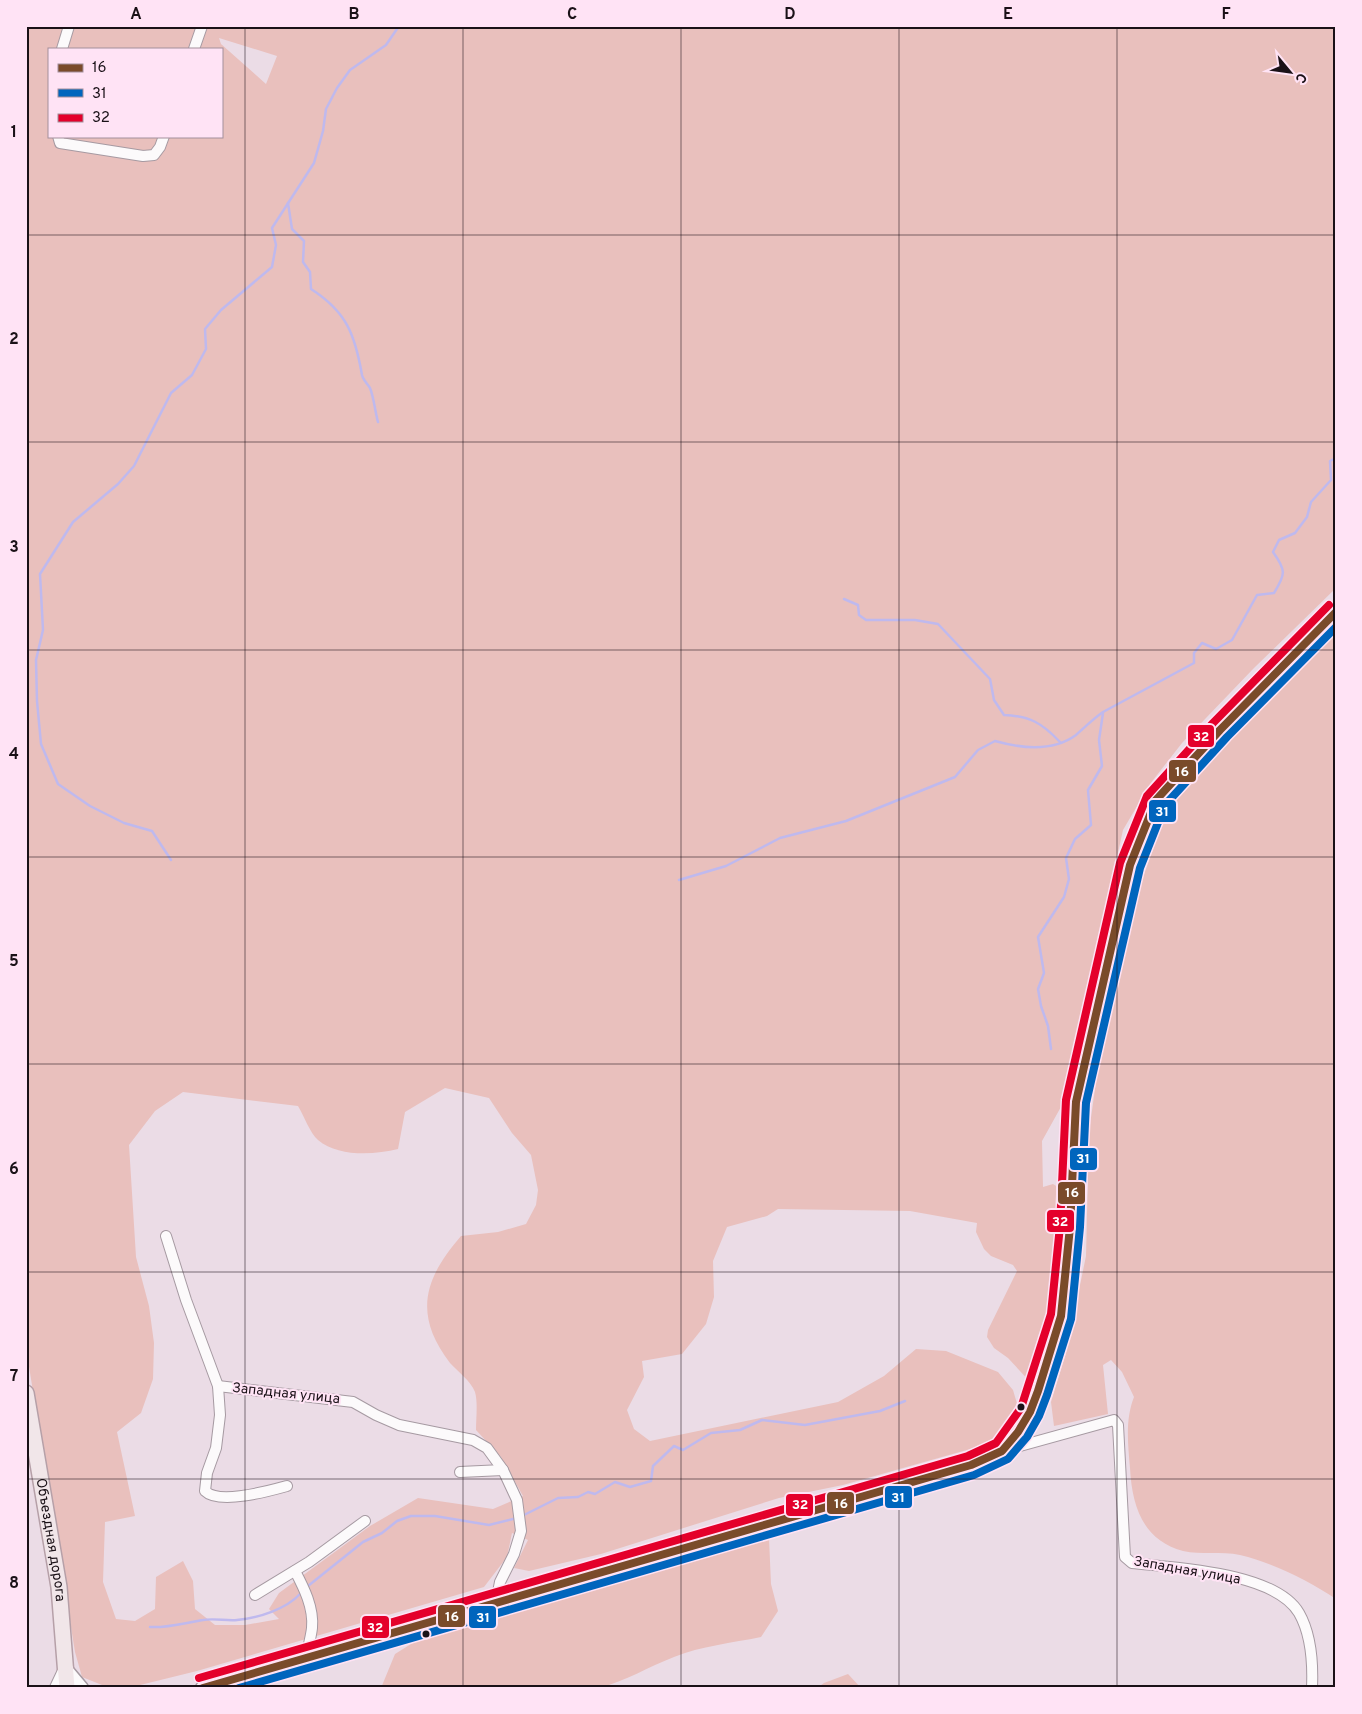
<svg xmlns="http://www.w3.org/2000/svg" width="1362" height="1714" viewBox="0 0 1362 1714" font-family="Overpass,sans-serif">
  <rect width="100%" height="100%" fill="#ebdce6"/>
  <g fill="#e9c0bd" fill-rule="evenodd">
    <path d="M26 26H1336V588L1254 668 1182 743 1150 784 1123 830 1062 1105 1042 1141 1043 1187 1053 1184 1061 1189C1069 1226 1063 1283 1054 1319 1048 1341 1039 1363 1033 1385L1008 1358 994 1348 987 1337 988 1330 1017 1271 1013 1265 991 1256 984 1249 976 1232 977 1223 910 1211 778 1209 767 1216 727 1227 713 1261 714 1297 706 1324 682 1354 642 1361 644 1377 627 1410 634 1429 650 1441 838 1402 884 1376 916 1349 946 1351 998 1372 1013 1390 1018 1407 1015 1422 995 1442 843 1485 779 1498 601 1554 529 1571 514 1568 528 1540 512 1533 507 1557 484 1587 197 1671 128 1688 107 1687 82 1677 75 1652 26 1348ZM219 38 277 56 266 84 221 44ZM49 49H221V136H49ZM445 1088 489 1098 512 1133 531 1155 538 1190 536 1205 526 1224 498 1232 461 1236C424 1279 413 1314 450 1363 457 1371 471 1381 475 1392 478 1402 476 1419 476 1430L501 1457 523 1496 493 1509 418 1498 370 1526 279 1593 269 1609 279 1619 245 1625H215L195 1609 193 1581 183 1561 156 1577 155 1609 135 1621 116 1619 103 1582 105 1522 135 1516 117 1432 141 1413 153 1379 154 1343 149 1306 136 1257 129 1145 155 1111 183 1092 298 1106C304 1116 310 1133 318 1140 338 1157 374 1155 398 1149L405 1112Z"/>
    <path d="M1336 631V1599C1307 1580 1273 1563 1240 1555 1221 1551 1201 1555 1183 1551 1142 1540 1132 1505 1130 1468 1128 1444 1125 1420 1134 1397L1122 1372 1111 1360 1103 1365 1108 1414 1054 1426 1051 1402 1066 1353 1086 1256 1089 1132 1104 1024 1136 897 1167 810 1202 766 1251 711Z"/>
    <path d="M769 1538 771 1584 778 1611 761 1637C732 1643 701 1646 674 1657 648 1667 626 1681 599 1688H381L395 1654 427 1634 490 1614Z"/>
    <polygon points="848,1674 861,1688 817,1688 824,1683"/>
  </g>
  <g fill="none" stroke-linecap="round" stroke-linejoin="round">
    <g stroke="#bfb9ee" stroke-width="2.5">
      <path d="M288 203 292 229 304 241 303 262 310 272 311 289C347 312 355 335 362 375 363 380 367 383 370 388 374 398 375 411 378 422"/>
      <path d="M844 599 858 605 859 615 866 620H915L938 624 990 679 994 700 1004 715C1030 716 1042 723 1060 742"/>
      <polyline points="171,860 152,831 124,823 90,806 58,784 41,744 37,701 36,660 43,630 40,574 73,522 118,484 134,466 171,393 192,375 206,349 205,329 221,310 272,267 276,245 272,228 314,163 323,131 326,109 337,88 350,70 386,45 399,26"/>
      <path d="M679 880 726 866 780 838 846 821 955 777 978 750 995 741C1020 748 1053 752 1076 735 1085 727 1093 719 1103 712L1194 663V653L1202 643 1216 649 1232 640 1257 595 1274 593C1286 574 1286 570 1273 552L1279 540 1295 533 1307 517 1311 502 1331 480 1330 461 1336 458"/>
      <polyline points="1051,1049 1048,1026 1041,1006 1038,989 1044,973 1038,937 1064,897 1069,879 1066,858 1075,839 1091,825 1088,790 1102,766 1099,740 1103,713"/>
      <polyline points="522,1516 558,1498 578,1497 588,1492 595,1494 615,1482 630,1487 651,1481 653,1466 674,1446 683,1450 711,1433 740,1430 762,1420 805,1425 880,1411 905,1401"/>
      <polyline points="308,1586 363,1542 382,1533 397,1521 411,1516 435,1516 489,1525 517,1518"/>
      <path d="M150 1627C168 1628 184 1623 203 1620 214 1618 226 1621 237 1620 259 1618 286 1609 300 1594"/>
    </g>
    <defs>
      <g id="minor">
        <polyline points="62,49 69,26"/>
        <polyline points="194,49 202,26"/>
        <polyline points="58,136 60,143 143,156 154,155 160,147 164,136"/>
        <path d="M166 1236 186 1300 218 1386 220 1415 216 1448 207 1473 205 1491C219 1505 269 1491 287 1486"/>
        <polyline points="218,1386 353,1402 376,1415 399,1425 473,1440 487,1448 503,1470 517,1500 521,1531 514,1554 500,1582 496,1602"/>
        <path d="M1002 1451 1114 1420 1118 1425 1125 1557 1132 1563C1176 1568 1275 1572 1299 1613 1311 1634 1313 1665 1312 1688"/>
        <polyline points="460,1472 503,1470"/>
        <path d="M295 1571C304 1588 314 1608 312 1628 311 1637 308 1646 307 1656"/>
        <polyline points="255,1595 309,1562 365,1521"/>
      </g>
      <g id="tertiary">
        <polyline points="66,1669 82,1688"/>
        <polyline points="202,1688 971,1465 1002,1451 1018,1432 1030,1412 1038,1391 1061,1316 1070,1227 1076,1102 1106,964 1130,865 1156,800 1220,730 1336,612"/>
      </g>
      <polyline id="secondary" points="57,1688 66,1669"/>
      <g id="primary">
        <path id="s1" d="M26 1393 59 1587 67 1688"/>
      </g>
    </defs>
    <use href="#minor" stroke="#a69aa2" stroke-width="12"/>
    <use href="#tertiary" stroke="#a69aa2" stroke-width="15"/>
    <use href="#secondary" stroke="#a69aa2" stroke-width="16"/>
    <use href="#primary" stroke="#b6a0a8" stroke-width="18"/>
    <use href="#minor" stroke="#fcfafb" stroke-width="10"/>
    <use href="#tertiary" stroke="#fcfafb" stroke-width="12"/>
    <use href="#secondary" stroke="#fcfafb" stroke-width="14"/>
    <use href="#primary" stroke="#f1e6e9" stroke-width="15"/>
    <defs>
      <polyline id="bus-1" points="203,1688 971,1465 1002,1451 1018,1432 1030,1412 1038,1391 1061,1316 1070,1227 1076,1102 1130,865 1156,800 1220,730 1336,612"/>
      <polyline id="bus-2" points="239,1688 974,1475 1008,1459 1027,1437 1039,1416 1047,1395 1071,1319 1080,1227 1086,1103 1140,868 1165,805 1227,737 1336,627"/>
      <polyline id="bus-3" points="199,1678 968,1456 996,1443 1021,1408 1051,1314 1060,1226 1066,1100 1120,863 1147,796 1213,723 1329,605"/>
    </defs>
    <use href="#bus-1" stroke="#ffe3f5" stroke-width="11"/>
    <use href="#bus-2" stroke="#ffe3f5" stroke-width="11"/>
    <use href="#bus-3" stroke="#ffe3f5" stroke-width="11"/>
    <use href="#bus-1" stroke="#7a4b2a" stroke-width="8"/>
    <use href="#bus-2" stroke="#0065bd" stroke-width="8"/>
    <use href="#bus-3" stroke="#e4002b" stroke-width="8"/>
  </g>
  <path fill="none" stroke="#1a1117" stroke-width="1" stroke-opacity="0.55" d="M245 26V1688M463 26V1688M681 26V1688M899 26V1688M1117 26V1688M26 235H1336M26 442H1336M26 650H1336M26 857H1336M26 1064H1336M26 1272H1336M26 1479H1336"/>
  <g fill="#1a1117" stroke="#ffe3f5" stroke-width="2">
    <circle cx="1021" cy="1407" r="4.5"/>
    <circle cx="426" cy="1634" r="4.5"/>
  </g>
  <g text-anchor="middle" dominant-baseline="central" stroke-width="4" stroke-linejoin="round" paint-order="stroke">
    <g font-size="14" fill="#1a1117" stroke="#ffe3f5">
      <text transform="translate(286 1394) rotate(6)">Западная улица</text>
      <text stroke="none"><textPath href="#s1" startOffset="149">Объездная дорога</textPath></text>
      <text transform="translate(1187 1571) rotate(10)">Западная улица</text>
    </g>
  </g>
  <g stroke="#ffe3f5" stroke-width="2">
    <rect x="1187" y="724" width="28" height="24" rx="5" fill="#e4002b"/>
    <rect x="1168" y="759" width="29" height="24" rx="5" fill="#7a4b2a"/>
    <rect x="1148" y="799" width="29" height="24" rx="5" fill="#0065bd"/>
    <rect x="1069" y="1147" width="29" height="24" rx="5" fill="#0065bd"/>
    <rect x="1057" y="1181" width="29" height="24" rx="5" fill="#7a4b2a"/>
    <rect x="1046" y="1209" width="29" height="24" rx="5" fill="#e4002b"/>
    <rect x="884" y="1485" width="29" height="24" rx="5" fill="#0065bd"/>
    <rect x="826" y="1491" width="29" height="24" rx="5" fill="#7a4b2a"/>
    <rect x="785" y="1493" width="29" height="24" rx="5" fill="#e4002b"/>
    <rect x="437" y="1604" width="29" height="24" rx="5" fill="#7a4b2a"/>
    <rect x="468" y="1605" width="29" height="24" rx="5" fill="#0065bd"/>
    <rect x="361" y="1615" width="29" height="24" rx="5" fill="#e4002b"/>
  </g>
  <g font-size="14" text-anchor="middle" font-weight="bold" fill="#fff">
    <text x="1201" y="741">32</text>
    <text x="1182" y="776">16</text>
    <text x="1162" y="816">31</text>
    <text x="1083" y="1163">31</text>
    <text x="1072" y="1197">16</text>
    <text x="1060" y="1226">32</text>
    <text x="898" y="1502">31</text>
    <text x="841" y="1508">16</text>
    <text x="800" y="1509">32</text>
    <text x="452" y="1621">16</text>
    <text x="483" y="1622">31</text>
    <text x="375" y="1632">32</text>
  </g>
  <rect width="1362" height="1714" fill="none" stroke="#ffe3f5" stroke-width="55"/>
  <rect x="48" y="48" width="175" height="90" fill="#ffe3f5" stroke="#a38f9c"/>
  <rect x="58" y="64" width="25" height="8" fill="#7a4b2a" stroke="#a38f9c"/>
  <text x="92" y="72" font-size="15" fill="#1a1117">16</text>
  <rect x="58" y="89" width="25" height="8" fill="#0065bd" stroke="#a38f9c"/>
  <text x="92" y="98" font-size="15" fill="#1a1117">31</text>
  <rect x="58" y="114" width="25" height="8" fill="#e4002b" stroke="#a38f9c"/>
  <text x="92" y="122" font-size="15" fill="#1a1117">32</text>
  <g transform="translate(1290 72) rotate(119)" stroke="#ffe3f5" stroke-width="4" paint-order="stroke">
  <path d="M0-4L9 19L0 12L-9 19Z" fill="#1a1117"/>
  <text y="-8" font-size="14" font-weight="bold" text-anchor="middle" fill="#1a1117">С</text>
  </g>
  <rect x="28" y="28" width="1306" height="1658" fill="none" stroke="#1a1117" stroke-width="2"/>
  <g font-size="16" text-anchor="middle" font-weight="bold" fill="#1a1117">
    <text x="136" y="19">A</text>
    <text x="354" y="19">B</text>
    <text x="572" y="19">C</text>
    <text x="790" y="19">D</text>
    <text x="1008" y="19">E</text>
    <text x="1226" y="19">F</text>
    <text x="14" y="137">1</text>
    <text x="14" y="344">2</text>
    <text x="14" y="552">3</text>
    <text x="14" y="759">4</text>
    <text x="14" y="966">5</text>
    <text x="14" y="1174">6</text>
    <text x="14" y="1381">7</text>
    <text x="14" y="1588">8</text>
  </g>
</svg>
